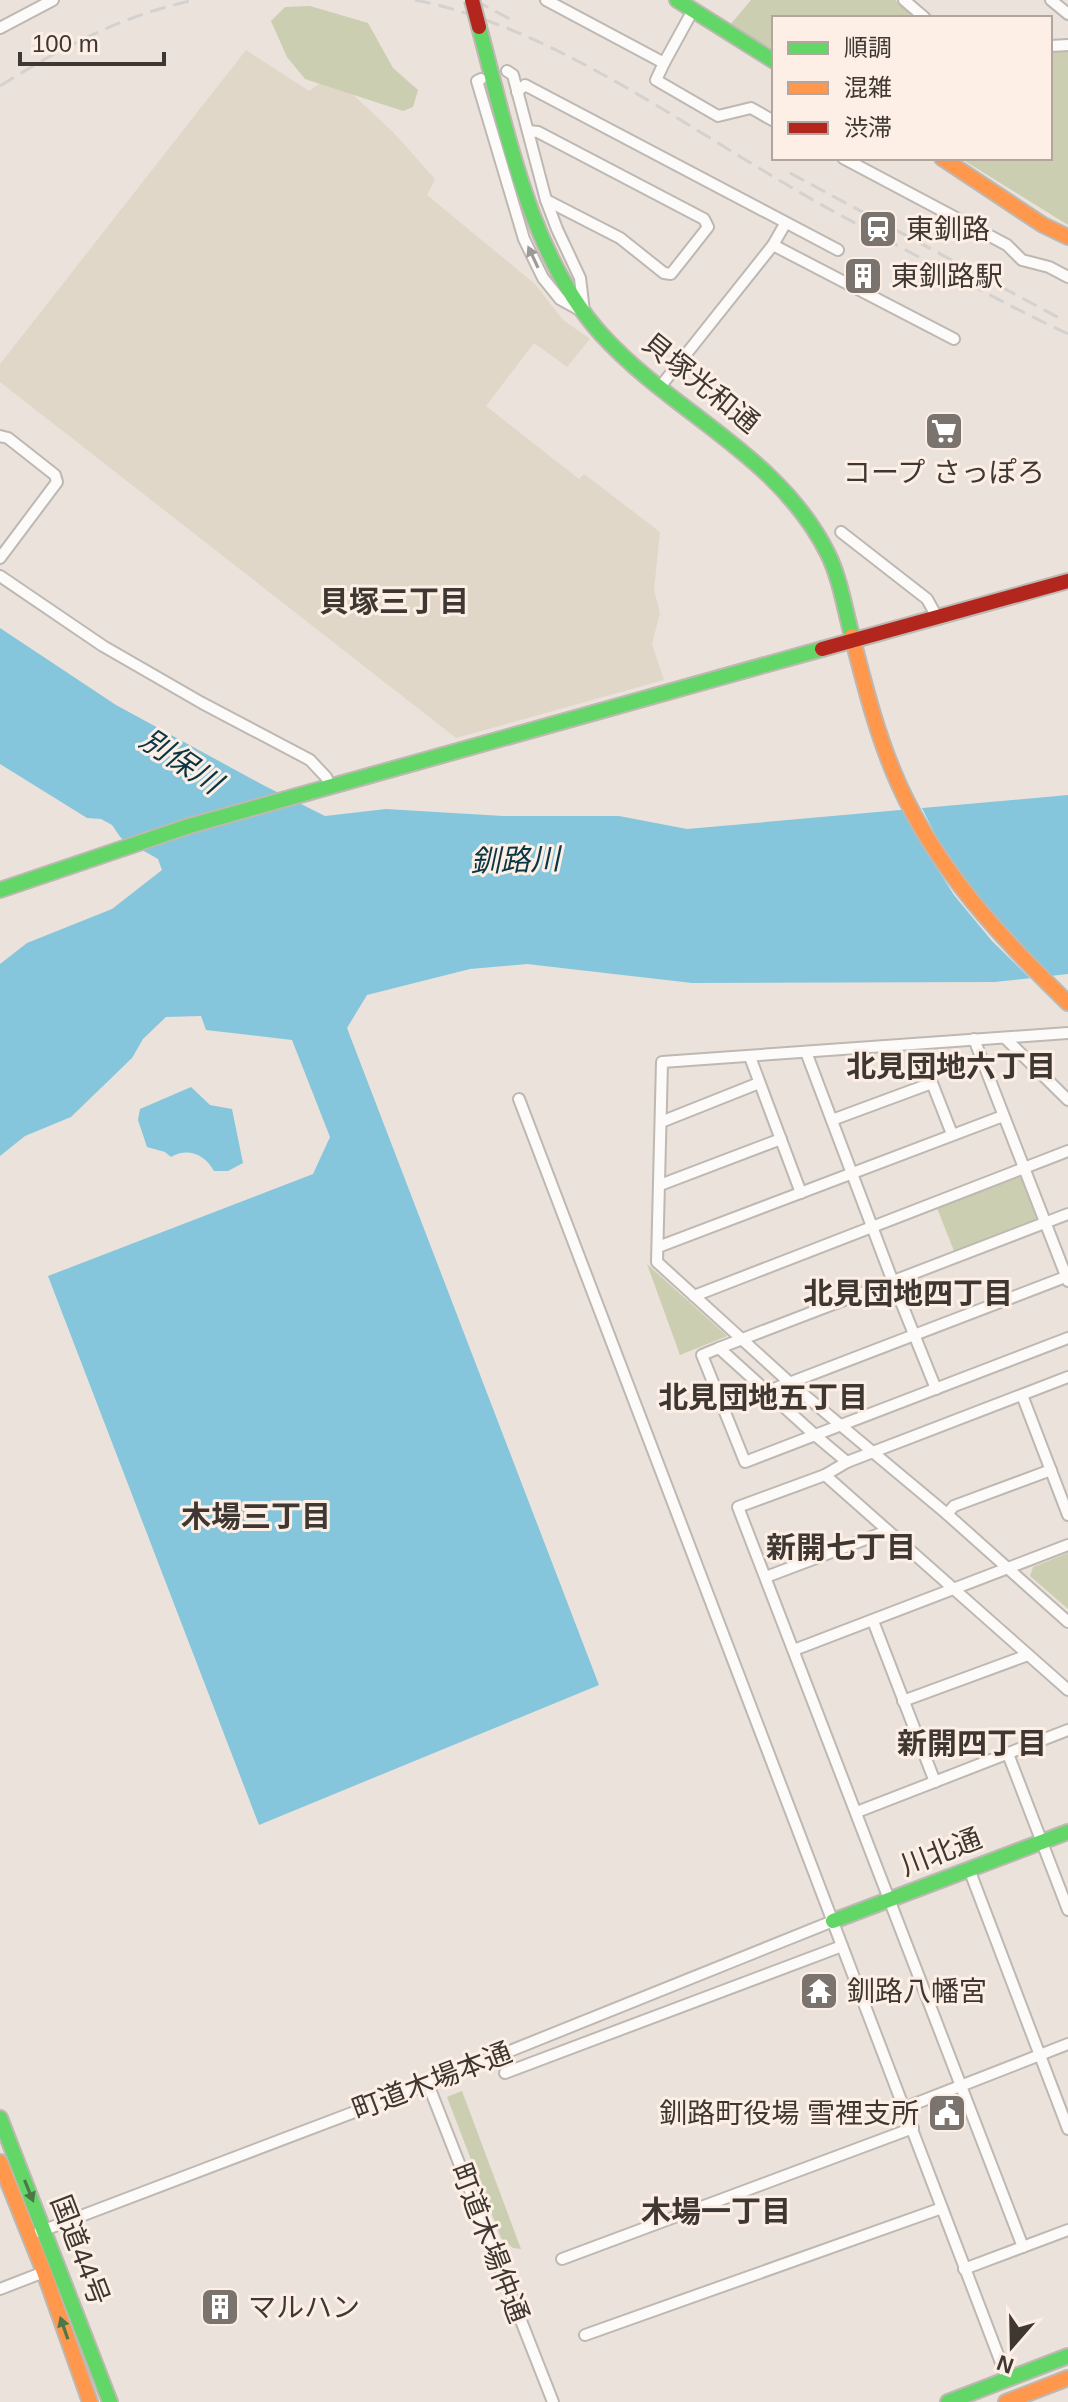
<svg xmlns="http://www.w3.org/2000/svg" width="1068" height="2402" viewBox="0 0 1068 2402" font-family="Arial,'Noto Sans JP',sans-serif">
  <rect width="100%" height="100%" fill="#ebe2db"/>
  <polygon fill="#e0d7c9" points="246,50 309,91 325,80 348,90 393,132 435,179 427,195 535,284 563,320 590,339 567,367 534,343 486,406 579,479 584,474 660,532 654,590 660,613 652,644 664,680 456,738 0,382 0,364"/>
  <g fill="#cbceb0">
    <polygon points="751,0 895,0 917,18 774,18 774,50 730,25"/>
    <polygon points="310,6 368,23 393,68 418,90 413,107 403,111 305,79 287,57 271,21 285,7"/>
    <polygon points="1068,51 1068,225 960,158 1050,158 1050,52"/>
    <polygon points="1021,1177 1037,1220 954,1251 937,1208"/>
    <polygon points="647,1264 727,1336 680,1355"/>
    <polygon points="1068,1553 1068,1609 1030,1576 1033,1567"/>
    <polygon points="462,2091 521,2249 513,2248 501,2238 447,2097"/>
  </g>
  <g fill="#86c6dc">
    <polygon points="0,628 116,705 263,785 325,816 386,809 503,816 619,816 687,829 1068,795 1068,974 995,982 692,983 527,964 470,969 367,995 347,1028 599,1685 259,1825 48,1276 313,1174 330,1137 292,1040 206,1030 201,1016 166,1017 143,1039 132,1058 71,1117 25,1136 0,1156 0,964 27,943 112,909 162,870 158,859 121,838 112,825 101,819 87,818 0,764"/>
    <path d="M191 1087 210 1105 232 1109 243 1163 228 1171H214C205 1154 187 1147 171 1157L165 1152 147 1147 138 1120 140 1109Z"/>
  </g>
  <polygon fill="#ebe2db" points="920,804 938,840 977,896 1016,940 1056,980 1034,982 992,941 954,895 915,834 901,806"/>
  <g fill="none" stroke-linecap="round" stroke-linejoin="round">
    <defs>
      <g id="street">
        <polyline points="546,0 664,63 656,80 718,116 751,108 774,121"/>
        <polyline points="904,0 925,18"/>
        <polyline points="1051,0 1068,14"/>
        <polyline points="0,28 53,0"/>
        <polyline points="1050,46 1068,45"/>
        <polyline points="664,63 693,10"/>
        <polyline points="507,71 513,75 546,200 557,229 580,278 584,311"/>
        <polyline points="481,79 477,81 524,239 543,278 560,299 580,310"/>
        <polyline points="517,92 525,85 838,250"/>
        <polyline points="528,131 538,132 704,219 708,227 671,274 664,273 620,238 546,200"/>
        <polyline points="843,158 1007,245 1022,260 1049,267 1068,277"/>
        <polyline points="773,245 954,339"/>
        <polyline points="660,387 773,245 785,224"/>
        <polyline points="0,436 8,438 55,475 57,482 0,558"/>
        <polyline points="841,532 927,599 937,617"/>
        <polyline points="0,576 103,646 202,703 310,760 326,777 331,787"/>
        <polyline points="1068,1033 662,1062 657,1262 790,1383 947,1514 1068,1622"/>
        <polyline points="1005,1038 1068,1100"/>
        <polyline points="974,1039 1068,1281"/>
        <polyline points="806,1052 893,1282 936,1389"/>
        <polyline points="750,1057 801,1193"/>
        <polyline points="519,1099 1008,2381"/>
        <polyline points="832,1120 932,1083 952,1134"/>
        <polyline points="661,1122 759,1083"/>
        <polyline points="660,1185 781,1139"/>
        <polyline points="658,1247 1003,1116"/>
        <polyline points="694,1296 1068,1151"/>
        <polyline points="719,1348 1068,1214"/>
        <polyline points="1022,1395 1068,1515"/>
        <polyline points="724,1408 1068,1276"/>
        <polyline points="847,1462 816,1436 719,1348 702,1355 745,1462 1068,1338"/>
        <polyline points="825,1475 1068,1690"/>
        <polyline points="947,1514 954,1506 1051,1470"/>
        <polyline points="766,1577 887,1531"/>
        <polyline points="873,1621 935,1782"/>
        <polyline points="794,1650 1068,1545"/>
        <polyline points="903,1701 1028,1655"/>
        <polyline points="1008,1754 1068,1910"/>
        <polyline points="857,1812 1068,1730"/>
        <polyline points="969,1869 1068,2129"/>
        <polyline points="505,2073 842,1946"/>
        <polyline points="428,2084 553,2402"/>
        <polyline points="904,2108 1068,2044"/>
        <polyline points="39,2232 428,2084 833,1921"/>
        <polyline points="1023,2247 738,1507 825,1475 847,1462 1068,1377"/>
        <polyline points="562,2259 913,2128"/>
        <polyline points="964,2269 1068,2230"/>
        <polyline points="0,2289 44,2272"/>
        <polyline points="585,2335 942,2208"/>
      </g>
      <g id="fast">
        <polyline points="677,0 774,61"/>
        <path d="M479 27C507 129 529 255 602 335 674 414 779 455 828 554 840 578 845 610 852 636"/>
        <polyline points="0,890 189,826 822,649"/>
        <polyline points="833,1921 1068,1832"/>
        <polyline points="0,2118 110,2402"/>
        <polyline points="948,2402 1068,2356"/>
      </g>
      <g id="slow">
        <polyline points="942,158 1043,225 1068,237"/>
        <path d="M852 636C865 687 878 739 900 787 939 872 1002 939 1068 1003"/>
        <polyline points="0,2162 44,2272 90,2402"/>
        <polyline points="1006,2402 1068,2378"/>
      </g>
      <polyline id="jam" points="822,649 1068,581"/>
    </defs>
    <use href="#street" stroke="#beb8b2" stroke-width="14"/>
    <use href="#fast" stroke="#beb8b2" stroke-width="18"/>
    <use href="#slow" stroke="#beb8b2" stroke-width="18"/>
    <use href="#jam" stroke="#beb8b2" stroke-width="18"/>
    <use href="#street" stroke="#fcfbfa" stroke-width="10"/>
    <use href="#fast" stroke="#63d668" stroke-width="14"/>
    <use href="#slow" stroke="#ff974d" stroke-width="14"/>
    <use href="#jam" stroke="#b3261e" stroke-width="14"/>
    <g stroke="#d4d1cf" stroke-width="3" stroke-dasharray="16 8" stroke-linecap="butt">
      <path d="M415 0C546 26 670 116 784 183 827 209 872 232 917 256 967 283 1017 310 1068 334"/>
      <polyline points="474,0 510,19"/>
      <path d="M0 86C62 47 123 15 195 0"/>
      <polyline points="790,173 1061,319"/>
    </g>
    <defs>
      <polyline id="jam-bridge" points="472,0 479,27"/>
    </defs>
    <use href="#jam-bridge" stroke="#beb8b2" stroke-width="18" stroke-linecap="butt"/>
    <use href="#jam-bridge" stroke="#b3261e" stroke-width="14"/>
  </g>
  <defs><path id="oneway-solid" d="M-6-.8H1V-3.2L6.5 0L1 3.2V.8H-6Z" transform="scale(2)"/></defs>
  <use fill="#9d9996" href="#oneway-solid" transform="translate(533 257) rotate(-115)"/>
  <g fill="#4d7748">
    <use href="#oneway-solid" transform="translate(29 2191) rotate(68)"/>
    <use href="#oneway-solid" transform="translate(64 2328) rotate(-109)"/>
  </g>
  <defs>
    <symbol id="station-square" viewBox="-11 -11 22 22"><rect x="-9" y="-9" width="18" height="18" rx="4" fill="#7b736d" stroke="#fdefe5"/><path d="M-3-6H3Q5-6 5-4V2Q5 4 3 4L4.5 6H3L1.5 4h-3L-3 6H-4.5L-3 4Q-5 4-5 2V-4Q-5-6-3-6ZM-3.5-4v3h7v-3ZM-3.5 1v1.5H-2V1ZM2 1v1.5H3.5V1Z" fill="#fff"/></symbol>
    <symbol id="building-square" viewBox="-11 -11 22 22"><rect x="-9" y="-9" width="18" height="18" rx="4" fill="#7b736d" stroke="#fdefe5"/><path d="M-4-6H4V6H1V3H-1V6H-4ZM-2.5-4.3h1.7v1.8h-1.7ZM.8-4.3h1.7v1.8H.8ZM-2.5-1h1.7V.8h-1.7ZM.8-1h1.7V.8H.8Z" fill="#fff"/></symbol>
    <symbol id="supermarket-square" viewBox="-11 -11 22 22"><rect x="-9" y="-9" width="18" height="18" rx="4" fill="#7b736d" stroke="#fdefe5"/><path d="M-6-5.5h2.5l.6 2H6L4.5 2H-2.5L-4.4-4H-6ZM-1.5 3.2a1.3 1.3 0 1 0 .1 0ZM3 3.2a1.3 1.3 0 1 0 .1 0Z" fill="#fff"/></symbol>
    <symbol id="temple-square" viewBox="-11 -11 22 22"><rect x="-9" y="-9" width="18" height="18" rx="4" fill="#7b736d" stroke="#fdefe5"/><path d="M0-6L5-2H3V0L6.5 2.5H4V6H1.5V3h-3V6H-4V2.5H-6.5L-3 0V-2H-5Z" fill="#fff"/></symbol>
    <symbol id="civic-square" viewBox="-11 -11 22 22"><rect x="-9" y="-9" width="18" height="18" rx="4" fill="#7b736d" stroke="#fdefe5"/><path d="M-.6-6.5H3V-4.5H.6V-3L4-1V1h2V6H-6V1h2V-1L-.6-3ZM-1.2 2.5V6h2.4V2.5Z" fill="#fff"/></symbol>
  </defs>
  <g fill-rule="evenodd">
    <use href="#station-square" x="856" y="207" width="44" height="44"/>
    <use href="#building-square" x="841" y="254" width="44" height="44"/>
    <use href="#supermarket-square" x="922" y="409" width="44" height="44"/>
    <use href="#temple-square" x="797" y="1969" width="44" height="44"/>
    <use href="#civic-square" x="925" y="2091" width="44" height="44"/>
    <use href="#building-square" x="198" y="2285" width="44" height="44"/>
  </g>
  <g text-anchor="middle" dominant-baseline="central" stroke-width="6" stroke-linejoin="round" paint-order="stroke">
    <g font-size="28" fill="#3e3732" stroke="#fdefe5" text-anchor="start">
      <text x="906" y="229">東釧路</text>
      <text x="891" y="276">東釧路駅</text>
      <text x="944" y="472" text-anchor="middle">コープ さっぽろ</text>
      <text x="847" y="1991">釧路八幡宮</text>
      <text x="919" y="2113" text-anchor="end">釧路町役場 雪裡支所</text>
      <text x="248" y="2307">マルハン</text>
    </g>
    <g font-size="28" fill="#3e3732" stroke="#fdefe5">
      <text transform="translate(701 383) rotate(39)">貝塚光和通</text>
      <text transform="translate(941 1852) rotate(-21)">川北通</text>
      <text transform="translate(432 2081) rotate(-21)">町道木場本通</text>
      <text transform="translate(490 2243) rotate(69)">町道木場仲通</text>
      <text transform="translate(80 2250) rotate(69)">国道44号</text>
    </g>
    <g font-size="30" font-weight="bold" fill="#3e3732" stroke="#fdefe5">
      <text x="394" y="601">貝塚三丁目</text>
      <text x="951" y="1066">北見団地六丁目</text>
      <text x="908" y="1293">北見団地四丁目</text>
      <text x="763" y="1397">北見団地五丁目</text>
      <text x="256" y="1516">木場三丁目</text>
      <text x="841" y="1547">新開七丁目</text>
      <text x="972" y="1743">新開四丁目</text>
      <text x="716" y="2211">木場一丁目</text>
    </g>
    <g font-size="30" font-style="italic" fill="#093645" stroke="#fdefe5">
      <text transform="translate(181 761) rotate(34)">別保川</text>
      <text transform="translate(515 860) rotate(-2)">釧路川</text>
    </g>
  </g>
  <rect x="772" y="16" width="280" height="144" fill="#fdefe5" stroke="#b1a59d" stroke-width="2"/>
  <rect x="788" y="42" width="40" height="12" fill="#63d668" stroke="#b1a59d" stroke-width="2"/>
  <text x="844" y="56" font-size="24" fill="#3e3732">順調</text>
  <rect x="788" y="82" width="40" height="12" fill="#ff974d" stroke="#b1a59d" stroke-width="2"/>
  <text x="844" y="96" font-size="24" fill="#3e3732">混雑</text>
  <rect x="788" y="122" width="40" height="12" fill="#b3261e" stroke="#b1a59d" stroke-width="2"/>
  <text x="844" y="136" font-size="24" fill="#3e3732">渋滞</text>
  <g transform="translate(1012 2346) rotate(200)" stroke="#fdefe5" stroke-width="6" paint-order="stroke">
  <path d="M0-6L14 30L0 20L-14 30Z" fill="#3e3732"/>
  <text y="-12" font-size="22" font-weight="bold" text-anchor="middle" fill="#3e3732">N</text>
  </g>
  <path d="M20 52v12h144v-12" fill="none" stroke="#3e3732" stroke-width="4"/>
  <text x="32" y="52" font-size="24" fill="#3e3732" stroke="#fdefe5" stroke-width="6" paint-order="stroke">100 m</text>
</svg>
